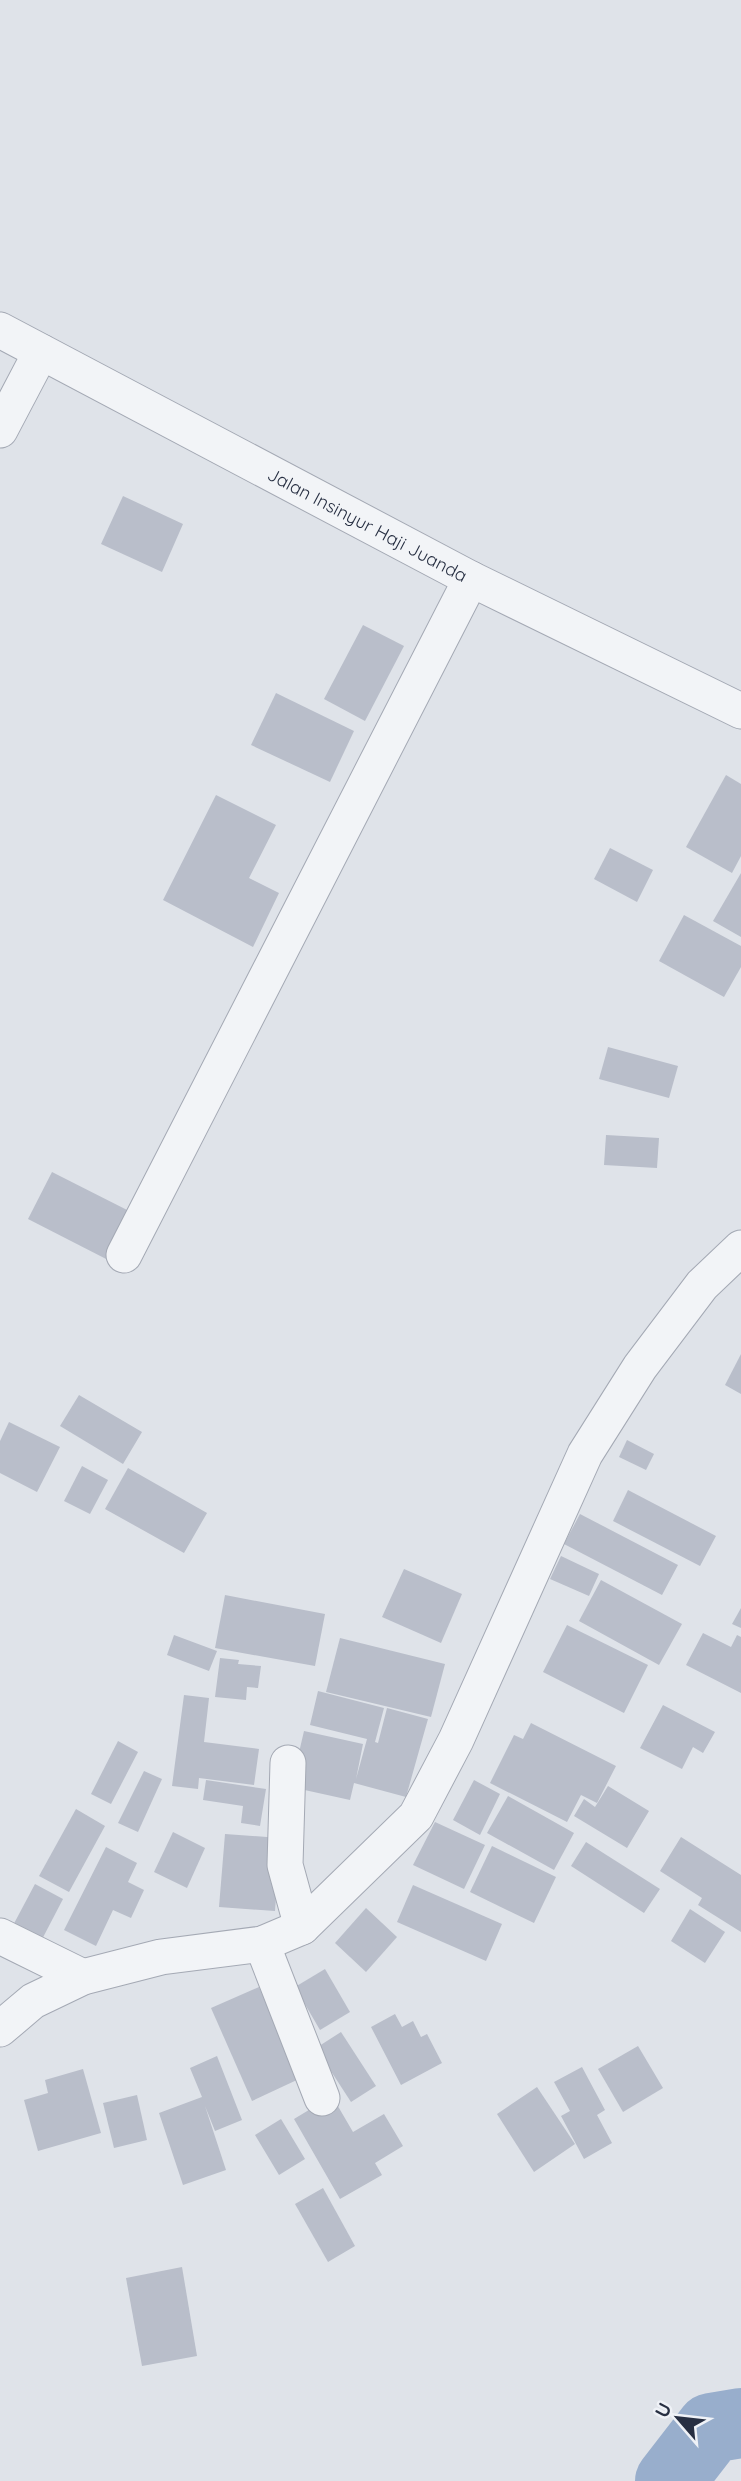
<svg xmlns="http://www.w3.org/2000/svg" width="741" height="2481" viewBox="0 0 741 2481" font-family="Quicksand,sans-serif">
  <rect width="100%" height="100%" fill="#dfe3e9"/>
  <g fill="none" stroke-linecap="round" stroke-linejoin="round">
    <polyline stroke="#98aecc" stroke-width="70" points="670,2481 711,2428 741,2423"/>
  </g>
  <g fill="#b9beca">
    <polygon points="123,496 183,524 162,572 101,544"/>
    <polygon points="363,625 404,646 365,721 324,699"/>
    <polygon points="276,693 354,731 330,782 251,745"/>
    <polygon points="726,775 741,784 741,856 732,873 686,847"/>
    <polygon points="216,795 276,825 249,878 279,893 253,947 163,900"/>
    <polygon points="610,848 653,870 637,902 594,879"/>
    <polygon points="741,873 741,937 713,921"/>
    <polygon points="684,915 741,946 741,967 724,997 659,961"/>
    <polygon points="608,1047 678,1066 669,1098 599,1079"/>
    <polygon points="606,1135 659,1138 657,1168 604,1165"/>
    <polygon points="52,1172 135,1214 112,1262 28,1219"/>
    <polygon points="741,1354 741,1394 725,1385"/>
    <polygon points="79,1395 142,1432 123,1464 60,1426"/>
    <polygon points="9,1422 60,1447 37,1492 0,1473 0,1441"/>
    <polygon points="627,1440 654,1454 646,1470 619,1457"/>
    <polygon points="82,1466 108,1480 90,1514 64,1501"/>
    <polygon points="128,1468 207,1513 184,1553 105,1509"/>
    <polygon points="628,1490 716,1536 700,1566 613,1521"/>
    <polygon points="580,1514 678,1565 662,1595 564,1544"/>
    <polygon points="561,1556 599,1574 589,1596 550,1579"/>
    <polygon points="404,1569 462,1594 441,1643 382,1617"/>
    <polygon points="601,1580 682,1624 659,1665 579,1621"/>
    <polygon points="225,1595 325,1614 315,1666 215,1648"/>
    <polygon points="741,1608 741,1628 732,1624"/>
    <polygon points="567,1625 648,1665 624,1713 543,1672"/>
    <polygon points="703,1633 731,1647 737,1635 741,1637 741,1693 686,1665"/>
    <polygon points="174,1635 217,1651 209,1671 167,1655"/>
    <polygon points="340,1638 445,1664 431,1717 326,1692"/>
    <polygon points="220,1658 239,1660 238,1664 261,1666 258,1688 247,1687 246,1700 215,1697"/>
    <polygon points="318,1691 384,1708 375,1742 378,1743 387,1708 428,1719 406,1797 354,1783 350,1800 291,1787 304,1731 363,1744 356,1779 367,1739 310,1725"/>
    <polygon points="184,1695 209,1698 204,1742 259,1749 254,1785 199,1778 198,1789 172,1786"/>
    <polygon points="663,1705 715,1732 703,1753 693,1747 682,1769 640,1748"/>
    <polygon points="531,1723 616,1766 597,1803 581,1795 567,1822 490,1783 514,1735 523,1739"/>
    <polygon points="118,1741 138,1752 111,1804 91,1794"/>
    <polygon points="144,1771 162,1779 138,1832 118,1823"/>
    <polygon points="206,1780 266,1789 260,1826 241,1823 243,1806 203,1800"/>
    <polygon points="474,1780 500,1794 480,1835 453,1820"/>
    <polygon points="608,1786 649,1811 627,1848 574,1816 584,1799 595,1807"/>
    <polygon points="508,1796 574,1833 554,1870 487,1833"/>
    <polygon points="76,1809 105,1826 69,1892 39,1876"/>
    <polygon points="435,1822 485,1845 464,1889 413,1865"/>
    <polygon points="173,1832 205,1848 187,1888 154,1872"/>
    <polygon points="225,1834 280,1838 275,1911 219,1907"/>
    <polygon points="681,1837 741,1875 741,1932 698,1905 702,1898 660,1871"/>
    <polygon points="586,1842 660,1889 644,1913 571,1866"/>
    <polygon points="492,1846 556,1877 534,1923 470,1892"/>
    <polygon points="106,1847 137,1863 128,1882 144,1890 131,1918 113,1910 96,1946 64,1930"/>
    <polygon points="35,1884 63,1899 38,1947 10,1931"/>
    <polygon points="413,1885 502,1924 486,1961 397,1922"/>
    <polygon points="366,1908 397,1937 366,1972 335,1943"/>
    <polygon points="690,1909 725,1932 705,1963 671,1941"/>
    <polygon points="325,1969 350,2012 320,2030 295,1987"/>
    <polygon points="259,1987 299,2079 252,2101 211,2008"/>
    <polygon points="395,2014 402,2027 413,2021 421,2037 427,2034 442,2063 401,2085 371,2027"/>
    <polygon points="341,2032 376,2086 351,2102 316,2048"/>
    <polygon points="638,2046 663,2088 623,2112 598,2069"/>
    <polygon points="217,2056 242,2120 215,2131 205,2106 226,2170 183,2185 159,2113 202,2097 190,2068"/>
    <polygon points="582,2067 605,2110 597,2115 612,2143 584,2159 561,2116 570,2111 554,2082"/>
    <polygon points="83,2069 101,2133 38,2151 24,2100 48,2093 45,2080"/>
    <polygon points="537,2087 575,2144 534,2172 497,2114"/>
    <polygon points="137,2095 147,2140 114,2148 103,2103"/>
    <polygon points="332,2096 353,2132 384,2114 403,2146 375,2163 382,2175 340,2199 294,2119"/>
    <polygon points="281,2119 305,2159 279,2175 255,2135"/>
    <polygon points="323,2188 355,2246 328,2262 295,2204"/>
    <polygon points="182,2267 197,2356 142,2366 126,2278"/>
  </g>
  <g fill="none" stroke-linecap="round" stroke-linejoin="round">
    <defs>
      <g id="minor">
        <path id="s1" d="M0 330 471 579 741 711"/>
        <polyline points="0,430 41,352"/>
        <polyline points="124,1255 471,579"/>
        <polyline points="288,1763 285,1865 302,1927"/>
        <polyline points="0,1936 83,1977"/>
        <polyline points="262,1944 322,2098"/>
        <polyline points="0,2029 33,2001 83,1977 161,1957 262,1944 302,1927 416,1816 456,1740 585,1454 640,1367 702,1285 741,1248"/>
      </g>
    </defs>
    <use href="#minor" stroke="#a4a9b4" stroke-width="37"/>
    <use href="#minor" stroke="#f2f4f7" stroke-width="35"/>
  </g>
  <g text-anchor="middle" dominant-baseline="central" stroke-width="5" stroke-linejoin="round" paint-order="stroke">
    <g font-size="18" fill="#272f42" stroke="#eff2f7">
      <text stroke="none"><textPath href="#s1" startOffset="416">Jalan Insinyur Haji Juanda</textPath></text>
    </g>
  </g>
  <g transform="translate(678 2418) rotate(298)" stroke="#eff2f7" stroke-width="5" paint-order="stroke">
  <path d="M0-5L12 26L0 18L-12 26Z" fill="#272f42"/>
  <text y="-10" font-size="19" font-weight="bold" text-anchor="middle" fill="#272f42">U</text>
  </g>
</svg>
